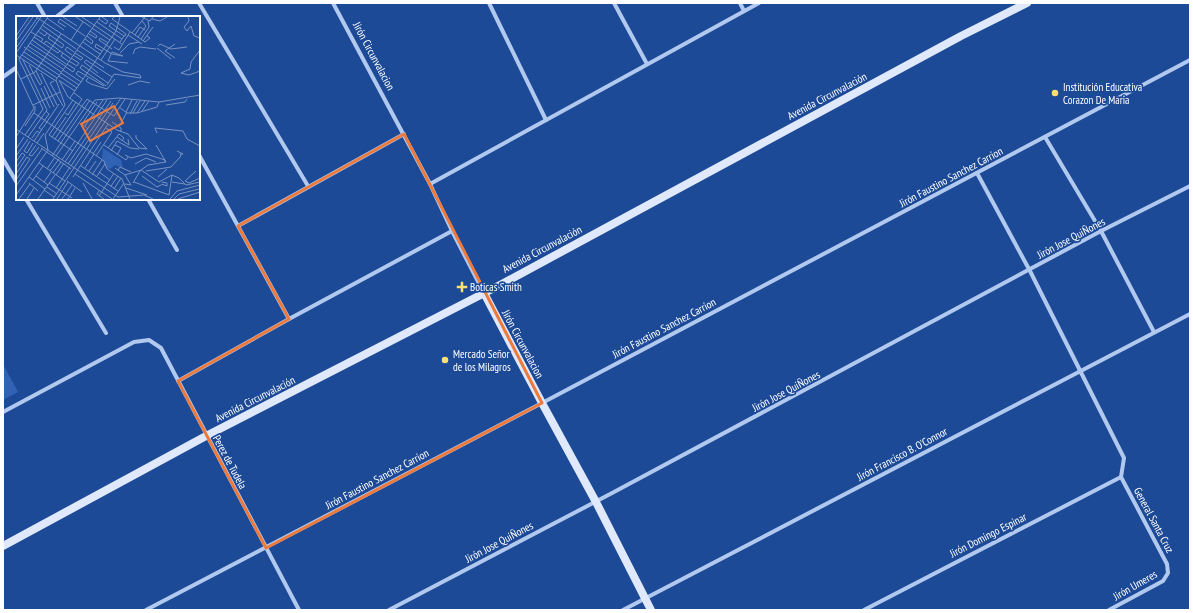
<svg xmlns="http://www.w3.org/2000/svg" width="1193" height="613" viewBox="0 0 1193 613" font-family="'PT Sans Narrow',sans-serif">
  <rect width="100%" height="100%" fill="#1d4a97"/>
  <polygon fill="#3163b4" points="3,364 18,392 3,400"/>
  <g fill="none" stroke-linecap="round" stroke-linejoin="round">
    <g stroke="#b1c9ef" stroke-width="4">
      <polyline points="37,3 45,17"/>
      <polyline points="115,3 123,17"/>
      <polyline points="199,3 308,186"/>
      <polyline points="333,3 430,184 452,231 484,293"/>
      <polyline points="489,3 546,120"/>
      <polyline points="614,3 647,64"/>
      <polyline points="740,3 744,11"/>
      <polyline points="56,17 74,3"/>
      <polyline points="3,77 17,67"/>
      <polyline points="1045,137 1101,231 1154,332"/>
      <polyline points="199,155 289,319"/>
      <polyline points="3,159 17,183"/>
      <polyline points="977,173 1030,271 1124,458 1121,477"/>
      <polyline points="430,184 759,3"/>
      <polyline points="26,199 106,333"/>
      <polyline points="148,199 177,250"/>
      <polyline points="238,226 404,134"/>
      <polyline points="178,381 289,319 452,231"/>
      <polyline points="3,412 134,342 149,340 161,348 299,610"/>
      <polyline points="146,610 542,403 1190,60"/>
      <polyline points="389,610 614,492 1101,231 1190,186"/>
      <polyline points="623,610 1190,314"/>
      <polyline points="864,610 1121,477"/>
      <polyline points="1109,610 1163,581 1168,573 1167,564 1121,477"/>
    </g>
    <g stroke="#dfe9fb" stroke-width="8">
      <polyline points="484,293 542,403 596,502 651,610"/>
      <polyline points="3,546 206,436 500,285 961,36 1027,3"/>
    </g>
  </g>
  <path fill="none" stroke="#ed7a3d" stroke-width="3" stroke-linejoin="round" d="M404 134 542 403 266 548 178 381 289 319 238 226Z"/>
  <g fill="#ffdf70" stroke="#1d4a97" stroke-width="1.5">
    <circle cx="1055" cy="93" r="4"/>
    <path d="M460 281h4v4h4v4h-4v4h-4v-4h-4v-4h4z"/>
    <circle cx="445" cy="360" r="4"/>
  </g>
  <g text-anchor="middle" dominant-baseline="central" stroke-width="3.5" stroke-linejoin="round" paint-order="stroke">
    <g font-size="11" fill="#fff" stroke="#1d4a97">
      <text transform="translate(374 56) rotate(62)">Jirón Circunvalacion</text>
      <text transform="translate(827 96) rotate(-28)">Avenida Circunvalación</text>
      <text transform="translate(951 177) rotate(-28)">Jirón Faustino Sanchez Carrion</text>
      <text transform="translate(1071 238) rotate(-28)">Jirón Jose QuiÑones</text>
      <text transform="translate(542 249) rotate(-28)">Avenida Circunvalación</text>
      <text transform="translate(664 328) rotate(-28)">Jirón Faustino Sanchez Carrion</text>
      <text transform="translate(523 344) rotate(62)">Jirón Circunvalacion</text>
      <text transform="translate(786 391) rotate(-28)">Jirón Jose QuiÑones</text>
      <text transform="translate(255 399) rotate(-27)">Avenida Circunvalación</text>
      <text transform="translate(902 454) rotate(-28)">Jirón Francisco B. O'Connor</text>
      <text transform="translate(230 462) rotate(62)">Perez de Tudela</text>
      <text transform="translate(377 479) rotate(-28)">Jirón Faustino Sanchez Carrion</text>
      <text transform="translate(1154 520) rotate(62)">General Santa Cruz</text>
      <text transform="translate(988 535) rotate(-27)">Jirón Domingo Espinar</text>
      <text transform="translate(499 542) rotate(-28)">Jirón Jose QuiÑones</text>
      <text transform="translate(1135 585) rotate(-30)">Jirón Umeres</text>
    </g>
    <g font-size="11" fill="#fff" stroke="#1d4a97" text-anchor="start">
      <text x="1063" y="87">Institución Educativa<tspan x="1063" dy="13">Corazon De Maria</tspan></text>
      <text x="470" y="287">Boticas Smith</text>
      <text x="453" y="354">Mercado Señor<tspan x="453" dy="13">de los Milagros</tspan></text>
    </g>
  </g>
  <g transform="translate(16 16)">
    <rect width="184" height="184" fill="#1d4a97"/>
    <path d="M87 132 105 144 107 152 99 149 94 153 91 152 86 142Z" fill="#3163b4"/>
    <path fill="none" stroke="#7792c1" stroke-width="1" d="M20 1 64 30M47 1 61 10M60 1 75 11M66 1 106 28M98 1 96 3 129 26 134 22 131 20M126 1 134 5 137 1M172 1 173 5 168 11 171 15 175 10 178 20 184 22M31 2 48 14M83 3 90 8 92 5 86 1M136 3 144 5 151 1M81 6 106 23M26 9 60 33M50 11 42 6 44 3 69 20M24 12 48 29 46 32 32 22 34 19M76 12 94 24M22 15 29 20 31 17M15 16 27 23 25 26M116 17 129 1M73 18 80 22 81 20 74 15M112 19 126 28M119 19 124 11 129 14M0 20 13 1M18 21 42 37 44 35M122 21 130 10 126 5M69 23 76 28 77 25 71 20M125 23 133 11 132 5M16 24 50 48M55 24 67 6M0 25 17 1M127 25 137 11M67 26 84 38M104 26 108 20H109L110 18 95 7 93 10 108 20M14 27 49 50M92 27 84 22 83 24 96 33M28 28 30 25 54 42M159 28 149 35 159 42M12 30 47 53M64 30 89 47M142 30 144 28 155 33 171 31M8 31 45 56M98 31 103 34 114 16M0 32 22 1M141 32 155 43M61 34 88 52M184 34 175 46 174 53 165 57 173 59 184 55M86 35 79 31 80 28 96 38 107 40M8 36 43 59M0 37 25 1M47 37 45 40 52 45M104 37 113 28 123 26M117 38 119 33 124 31 140 33M0 39 40 65M6 39 41 62M56 39 49 34 51 31 58 36M57 39 65 44 67 42 59 37M107 40 96 36 92 45 112 47M7 44 31 94M85 44 99 23M53 45 61 50 63 47 55 42M89 47 107 56 124 59 125 62M13 49 24 69 26 67 20 55M50 51 57 56 59 53 51 48M0 53 18 92 0 121M47 54 65 66M25 57 41 89M45 57 63 69M82 57 68 46 70 44 96 61M43 60 61 72M72 62 70 65 75 68 91 73 99 63M5 63 19 56 45 18M67 63 60 58 62 55 88 70M43 64 52 81 101 114 112 118 123 132 131 133 120 122V119M38 65 34 67 47 90M44 65 59 75M91 69 98 58 125 62M112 69 124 65 134 67M28 70 38 91M90 70 64 52 66 49 92 67M25 72 34 92M54 82 100 15 104 1M17 89 44 76M150 89 169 86 171 83M103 91 111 97H121L141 91 143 86M126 95 133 85M110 96 116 84M18 97 88 145 91 153 106 163 114 183M49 97 52 99 60 86M117 97 124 85M121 97 129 85M114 98 121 85M96 106 105 112V116M105 107 111 96M9 110 19 95V90M69 110 87 84M0 113 102 181 128 179 137 183M72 113 66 108 81 86M26 114 23 112 33 98 30 95M141 117 139 112 167 115 171 123 184 130M9 119 27 93 3 43 32 1M12 121 31 94M36 121 50 101M101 121 113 129 112 123M16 122 21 115 24 117M39 123 66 83 58 77M14 125 8 135 11 137 17 127M18 125 43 88M42 125 71 83 98 100 109 83M21 127 28 117M20 129 13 139 16 140 23 131M88 129 110 144 112 141M99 129 105 132 101 139M25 132 55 153M92 132 103 118 108 122 106 125M0 133 8 121M57 135 33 119 57 84M95 135 101 125 114 132 123 133M77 138 85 126M109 139 115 142 130 138 149 144V146M0 140 12 123M36 140 74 84M40 140 79 84 103 82 143 86 184 79M80 140 96 116 90 112M46 144 59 125M0 146 6 137 9 139 0 152M49 146 91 84M23 147 49 165M52 148 95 85M119 148 130 142 140 146M55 150 97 87M65 150 102 175M69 152 78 138M99 152 109 159 115 169 109 168M31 153 39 141M102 154 104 151 115 156M125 154 132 149 150 146 140 129M34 155 43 143M73 155 80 145M130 155 155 151 165 140 164 138H167L161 135M180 155 169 165 173 167 184 162M83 156 94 164M37 157 45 146M0 158 11 141 14 143 0 164M59 158 96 183M40 159 48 147M76 159 86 144M109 159 125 154 143 166 156 159 163 162 170 169 184 166M20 160 32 169M81 160 89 148M126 160 141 171 145 169M13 161 29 173M57 161 92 108M142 161 151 153M17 164 27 150M51 165 66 176M28 166 35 156M118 166 153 179 156 159M156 166 169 168M13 167 22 175M33 167 56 182M67 167 76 183M117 167 124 155M145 168 151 170V167L146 166M0 170 26 133M95 170 102 160M31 171 41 178M40 172 54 151M110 172 131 179M98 173 105 162M28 174 38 181M83 175 81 178 88 183M0 179 32 134 29 119 49 89 40 64 84 1M83 180 98 157M3 183 14 168M11 183 18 172M22 183 39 159M37 183 105 82M41 183 52 166M46 183 56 169M52 183 59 172M97 183 108 167M154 183 161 175 184 169M158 183 163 178 183 173M162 183 184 176"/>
    <path fill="#ed7a3d" fill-opacity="0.15" stroke="#ed7a3d" stroke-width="2" d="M98 90 107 107 74 125 65 108Z"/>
    <rect width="184" height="184" fill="none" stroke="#fff" stroke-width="2"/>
  </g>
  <rect width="1193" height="613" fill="none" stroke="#ffffff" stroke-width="8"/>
</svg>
